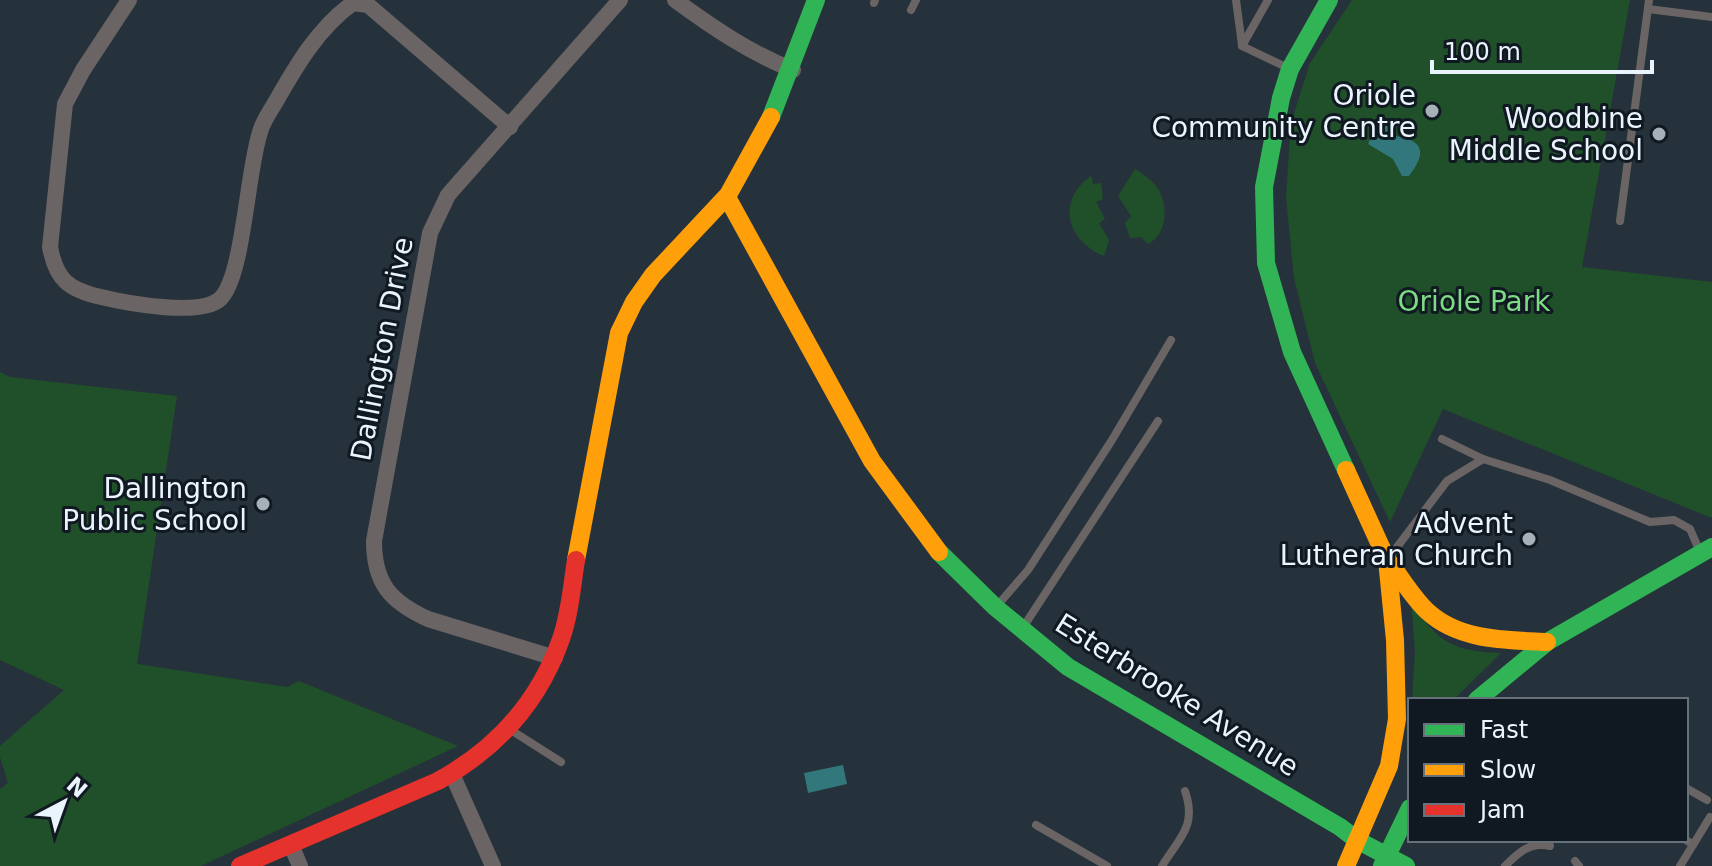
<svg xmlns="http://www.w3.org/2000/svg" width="1712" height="866" viewBox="0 0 1712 866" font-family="'DejaVu Sans',sans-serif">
  <rect width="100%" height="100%" fill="#26323b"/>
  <g fill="#205029">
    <polygon points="1352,0 1630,0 1582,267 1712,282 1712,518 1443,409 1390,522 1315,363 1294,278 1286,197 1291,123 1310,63"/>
    <path d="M1135 169C1143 174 1150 179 1156 186 1169 203 1168 234 1148 244L1141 237 1130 238 1125 223 1131 216 1118 196Z"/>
    <path d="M1091 176 1093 184 1101 183 1103 199 1096 202 1105 219 1099 223 1109 240 1104 256C1068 241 1055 202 1091 176Z"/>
    <polygon points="0,372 10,377 177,396 137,664 287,687 299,681 458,746 201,866 0,866 0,789 8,783 0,757 0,746 64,690 0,660"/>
    <path d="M1411 601C1438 643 1452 651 1501 653L1453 700H1412L1415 652Z"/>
  </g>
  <g fill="#31777b">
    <path d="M1385 122 1394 128 1395 136C1424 140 1427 153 1409 176H1402L1393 159 1368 144 1376 127Z"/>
    <polygon points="843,765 847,784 808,793 804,773"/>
  </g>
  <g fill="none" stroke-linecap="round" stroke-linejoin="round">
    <g stroke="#6b6464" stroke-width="8">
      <polyline points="1236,0 1242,45"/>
      <polyline points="874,3 875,0"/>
      <polyline points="1648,9 1712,17"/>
      <polyline points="911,10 916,0"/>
      <polyline points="1242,46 1288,68"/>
      <polyline points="1242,46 1268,0"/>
      <polyline points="1620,221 1649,0"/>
      <polyline points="1442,439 1483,459"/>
      <polyline points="1388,559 1447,481 1483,459 1550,480 1650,522 1674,520 1690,529 1700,552"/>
      <polyline points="996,607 1028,570 1112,440 1171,340"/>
      <polyline points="1022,629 1158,421"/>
      <polyline points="509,729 561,762"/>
      <polyline points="1686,788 1707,800"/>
      <polyline points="1036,825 1107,866"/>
      <polyline points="1693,845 1710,817"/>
      <polyline points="1575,861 1579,866"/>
      <path d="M1162 866C1180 837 1197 826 1185 791"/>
      <path d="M1505 866C1518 853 1530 841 1550 846"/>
      <polyline points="1680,866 1693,845 1686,840"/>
    </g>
    <g stroke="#6b6464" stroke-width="16">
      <path d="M129 0 83 70 65 104 50 247C56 280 69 290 101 297 126 303 200 317 220 299 244 277 247 167 261 129 264 120 270 111 275 103 296 66 318 28 353 3L368 5 510 127"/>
      <path d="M675 0C712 27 750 53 793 70"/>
      <path d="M555 658 428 619C391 602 374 584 374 541L430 233 448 195 620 0"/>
      <polyline points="452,774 493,866"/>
      <polyline points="291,845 300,866"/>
    </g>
    <g stroke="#30b455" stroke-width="18">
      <polyline points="1329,0 1290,69 1281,98 1264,187 1266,263 1292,352 1346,470"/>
      <polyline points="771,117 816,0"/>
      <polyline points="939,552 995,607 1068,667 1340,827 1357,840 1406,866"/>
      <polyline points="1477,700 1547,642 1712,547"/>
      <polyline points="1382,866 1410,808"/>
    </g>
    <g stroke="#ff9f0a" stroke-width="18">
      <polyline points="727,197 872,461 939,552"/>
      <polyline points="1346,470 1387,560 1395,640 1397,719 1389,766 1346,866"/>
      <polyline points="576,560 619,333 634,302 653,275 728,195 771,117"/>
      <path d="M1388 561C1401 577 1412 597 1427 611 1459 641 1506 640 1547 642"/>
    </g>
    <path stroke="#e5322d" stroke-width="18" d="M240 866 438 781C496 749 539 702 561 639 570 614 572 585 576 560"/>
  </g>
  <g fill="#a5b0b9" stroke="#101921" stroke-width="3">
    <circle cx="1432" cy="111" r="8"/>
    <circle cx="1659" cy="134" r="8"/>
    <circle cx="263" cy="504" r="8"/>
    <circle cx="1529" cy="539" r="8"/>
  </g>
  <g text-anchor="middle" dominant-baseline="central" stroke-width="6" stroke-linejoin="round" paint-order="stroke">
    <g font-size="28" fill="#eaf4fd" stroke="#101921" text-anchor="end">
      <text x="1416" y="95">Oriole<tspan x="1416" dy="32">Community Centre</tspan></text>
      <text x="1643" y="118">Woodbine<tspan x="1643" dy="32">Middle School</tspan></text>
      <text x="247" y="488">Dallington<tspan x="247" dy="32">Public School</tspan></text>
      <text x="1513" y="523">Advent<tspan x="1513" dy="32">Lutheran Church</tspan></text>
    </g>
    <g font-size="28" fill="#7cdb83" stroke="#101921">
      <text x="1474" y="301">Oriole Park</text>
    </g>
    <g font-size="28" fill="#eaf4fd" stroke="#101921">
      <text transform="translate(382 349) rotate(-79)">Dallington Drive</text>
      <text transform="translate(1177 695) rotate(32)">Esterbrooke Avenue</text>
    </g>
  </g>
  <rect x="1408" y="698" width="280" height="144" fill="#101921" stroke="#677179" stroke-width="2"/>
  <rect x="1424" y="724" width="40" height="12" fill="#30b455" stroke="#677179" stroke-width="2"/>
  <text x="1480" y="738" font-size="24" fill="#eaf4fd">Fast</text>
  <rect x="1424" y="764" width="40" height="12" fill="#ff9f0a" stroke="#677179" stroke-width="2"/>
  <text x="1480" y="778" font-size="24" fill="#eaf4fd">Slow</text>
  <rect x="1424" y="804" width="40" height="12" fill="#e5322d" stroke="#677179" stroke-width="2"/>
  <text x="1480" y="818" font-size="24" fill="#eaf4fd">Jam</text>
  <g transform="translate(64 802) rotate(41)" stroke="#101921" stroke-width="6" paint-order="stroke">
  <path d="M0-6L14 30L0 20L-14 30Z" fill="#eaf4fd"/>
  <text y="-12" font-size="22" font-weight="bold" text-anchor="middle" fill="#eaf4fd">N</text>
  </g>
  <path d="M1432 60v12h220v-12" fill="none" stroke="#eaf4fd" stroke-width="4"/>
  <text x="1444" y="60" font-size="24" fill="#eaf4fd" stroke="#101921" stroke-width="6" paint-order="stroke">100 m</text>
</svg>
